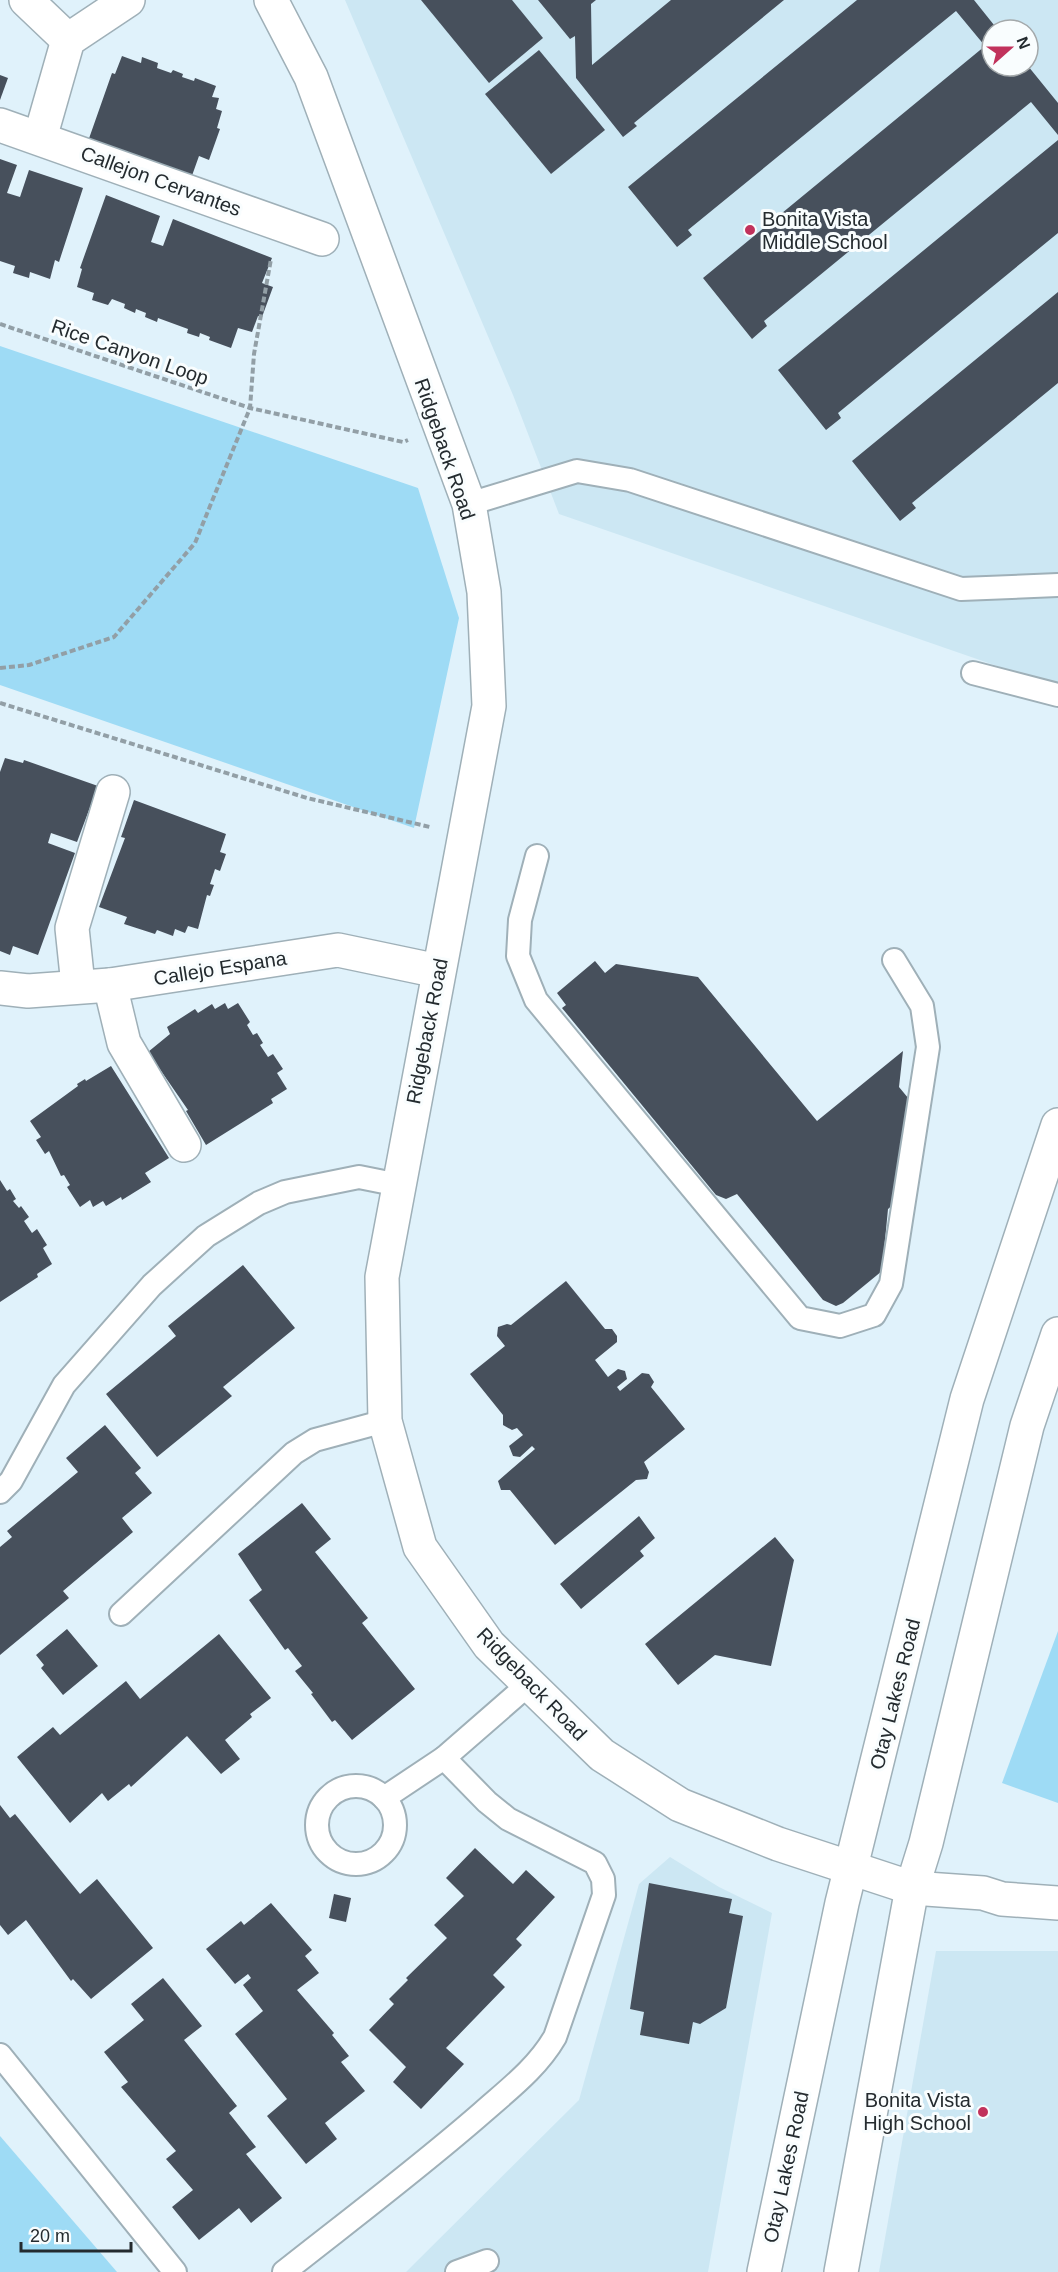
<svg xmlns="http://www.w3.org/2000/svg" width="1058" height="2272" viewBox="0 0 1058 2272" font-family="Helvetica,sans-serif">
  <rect width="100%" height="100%" fill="#e0f2fb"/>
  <g fill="#cce7f3" fill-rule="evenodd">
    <path d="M345 0H1058V687L559 514 513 395ZM992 30H1028V66H992Z"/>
    <polygon points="670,1857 719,1887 772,1913 708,2272 406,2272 579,2100 639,1884"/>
    <polygon points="936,1951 1058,1951 1058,2272 879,2272"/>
  </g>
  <g fill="#9edbf5">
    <polygon points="0,346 418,488 459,618 414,828 0,685"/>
    <polygon points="1058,1631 1058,1803 1002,1783"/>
    <polygon points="0,2136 117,2272 0,2272"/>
  </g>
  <g fill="#47505c">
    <polygon points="421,0 512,0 543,38 489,83"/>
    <polygon points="538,0 596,0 591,4 592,65 671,0 784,0 634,123 637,126 623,137 576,78 575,36 570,39"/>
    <polygon points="857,0 974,0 998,30 992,30 992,66 1028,66 1058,103 1058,135 1031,102 764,321 767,326 752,339 703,278 985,46 956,11 688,230 692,235 677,247 628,187"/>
    <polygon points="539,50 605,130 551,174 485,94"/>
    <polygon points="122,56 141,63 142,57 158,63 157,68 171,73 173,70 183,74 182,77 194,81 195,78 216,86 212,97 219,98 216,109 222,111 217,128 220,129 209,160 199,156 189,184 86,147 112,73 115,74"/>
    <polygon points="0,75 8,78 0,100"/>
    <polygon points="1058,140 1058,233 838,413 841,418 826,430 778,370"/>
    <polygon points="0,159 17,165 7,193 20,197 29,170 83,188 59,262 55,260 50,279 30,272 29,278 13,273 15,266 0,261"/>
    <polygon points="106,195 160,216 151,242 163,246 173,219 272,258 262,283 273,287 262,317 258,316 252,332 238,328 231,348 209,340 210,337 200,333 199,337 187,333 188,329 158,318 157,322 145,317 146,313 136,309 135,313 124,308 125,304 112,299 108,305 92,300 94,293 77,287 82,269 80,268"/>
    <polygon points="1058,292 1058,383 912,503 916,508 900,521 852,461"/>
    <polygon points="5,758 23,763 24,760 98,786 77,842 51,833 48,843 75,853 38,955 13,946 10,955 0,951 0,772"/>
    <polygon points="134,800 226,834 220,852 226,854 220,871 215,869 210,884 214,885 210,896 207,895 198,929 188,926 185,933 175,929 173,936 157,930 155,934 124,924 127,917 99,907 125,838 121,837"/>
    <polygon points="595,961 605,973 616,964 698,977 817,1121 903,1051 899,1087 923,1116 917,1185 888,1209 882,1271 843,1303 836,1306 823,1300 737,1194 726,1199 716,1195 562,1008 566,1005 557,993"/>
    <polygon points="225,1003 228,1009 238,1003 250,1022 247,1025 253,1035 257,1033 263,1043 260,1045 268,1057 273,1054 283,1069 277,1073 287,1089 271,1099 273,1103 206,1145 186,1111 188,1110 148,1052 170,1034 167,1027 195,1009 198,1013 212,1004 215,1009"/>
    <polygon points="111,1066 169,1158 145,1173 151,1182 122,1200 121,1197 106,1206 103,1201 93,1207 90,1200 80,1207 67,1187 70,1185 64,1175 61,1176 49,1151 45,1154 36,1140 41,1137 30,1121 78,1086 77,1084 85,1079 86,1081"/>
    <polygon points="0,1180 7,1191 10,1189 16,1199 13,1201 19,1208 21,1206 29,1217 24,1221 32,1233 37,1229 47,1245 43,1248 52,1264 37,1274 38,1277 0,1302"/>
    <polygon points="243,1265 295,1328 223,1387 232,1396 157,1457 106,1394 176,1336 168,1326"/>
    <polygon points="566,1281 605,1329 612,1329 617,1336 617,1342 595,1360 608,1377 618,1369 625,1371 627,1379 617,1387 620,1391 642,1373 649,1374 654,1382 651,1387 685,1429 644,1462 649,1472 647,1479 636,1480 555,1545 510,1490 501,1490 498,1481 535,1449 532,1446 520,1457 513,1456 509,1446 523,1435 517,1428 512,1430 503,1425 503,1415 470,1374 505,1346 497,1336 498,1327 507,1324 511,1325"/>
    <polygon points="105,1425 141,1468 135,1473 152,1493 122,1518 133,1532 63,1591 69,1598 0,1655 0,1547 12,1537 7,1531 78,1472 66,1458"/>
    <polygon points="302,1503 331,1539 315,1552 368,1618 362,1623 415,1689 352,1740 335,1720 332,1722 311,1694 313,1693 295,1671 302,1666 288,1648 285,1650 249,1600 262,1590 238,1554"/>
    <polygon points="639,1516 655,1538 640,1551 644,1556 581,1609 560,1584"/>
    <polygon points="775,1537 794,1560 771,1666 715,1655 678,1685 645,1644"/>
    <polygon points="67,1629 98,1666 63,1695 41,1668 44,1665 36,1655"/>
    <polygon points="219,1634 271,1698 250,1714 252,1717 225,1740 240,1759 221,1774 187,1736 131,1787 129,1784 108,1801 102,1793 70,1823 17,1757 53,1727 60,1735 126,1681 140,1699"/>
    <polygon points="0,1805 10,1818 15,1814 80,1894 97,1879 153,1948 91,1999 73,1979 71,1981 26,1920 8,1935 0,1925"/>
    <polygon points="475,1848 513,1884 526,1870 555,1897 516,1939 522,1945 493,1975 505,1987 446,2048 464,2064 421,2109 393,2082 406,2067 369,2030 394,2004 389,1999 408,1980 406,1978 447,1938 434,1925 464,1896 446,1878"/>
    <polygon points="649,1883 732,1899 729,1913 743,1916 726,2008 700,2024 693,2022 689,2044 640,2035 644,2012 630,2009"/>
    <polygon points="334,1894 351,1898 346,1922 329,1918"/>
    <polygon points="271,1903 312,1950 305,1956 319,1973 297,1990 334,2033 332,2035 349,2056 341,2062 365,2091 325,2123 337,2139 306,2164 267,2116 287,2099 235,2034 263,2011 243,1985 251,1978 248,1974 235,1984 206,1949 241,1921 244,1925"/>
    <polygon points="163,1978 202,2026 184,2040 237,2106 229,2113 256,2147 246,2154 282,2198 251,2223 239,2208 199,2240 172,2207 193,2190 166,2159 176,2151 121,2087 128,2082 104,2052 144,2020 131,2004"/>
  </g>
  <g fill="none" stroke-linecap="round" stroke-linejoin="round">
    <defs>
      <g id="service">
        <polyline points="469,504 577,471 630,480 961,589 1058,585"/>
        <polyline points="973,673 1058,695"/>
        <polyline points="537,856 520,920 518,956 536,1000 800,1318 840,1326 874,1315 891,1284 928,1047 922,1006 894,960"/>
        <polyline points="0,1492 11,1481 64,1385 152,1285 206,1236 259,1203 285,1192 359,1177 399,1185"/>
        <polyline points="121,1614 294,1453 315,1440 385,1421"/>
        <circle cx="356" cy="1825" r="39"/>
        <polyline points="384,1798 444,1758"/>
        <polyline points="0,2055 175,2272"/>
        <path d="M284 2272C351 2219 419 2168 483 2112 509 2089 537 2068 555 2037L604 1895 603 1879 595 1863 508 1819 487 1802 444 1758 529 1684"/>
        <polyline points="457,2272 487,2261"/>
      </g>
      <g id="minor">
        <polyline points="26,0 68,40"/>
        <polyline points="0,125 322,239"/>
        <polyline points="40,138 68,40 128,0"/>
        <polyline points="78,985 72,928 113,792"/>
        <polyline points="110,985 124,1043 184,1145"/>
        <polyline points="0,988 28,991 110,985 338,950 438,971"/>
      </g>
      <polyline id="tertiary" points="271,0 311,77 469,504 484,592 489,706 382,1277 385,1421 420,1547 489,1645 602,1755 680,1805 778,1844 912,1888 983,1893 1002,1899 1058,1903"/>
      <g id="primary">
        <polyline points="764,2272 842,1903 967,1399 1058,1125"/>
        <polyline points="841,2272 912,1888 926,1843 1027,1426 1058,1334"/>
      </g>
    </defs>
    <use href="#service" stroke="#9fb0b8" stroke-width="26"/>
    <use href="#minor" stroke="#9fb0b8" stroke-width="36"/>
    <use href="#tertiary" stroke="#9fb0b8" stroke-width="36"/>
    <use href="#primary" stroke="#9fb0b8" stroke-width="36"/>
    <g stroke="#929fa6" stroke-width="4" stroke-dasharray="6 3" stroke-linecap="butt">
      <polyline points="0,324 250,408 403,442 408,440"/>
      <polyline points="0,668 29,665 114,637 195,543 250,408 254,354 271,259"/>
      <polyline points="0,703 307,798 430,827"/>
    </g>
    <use href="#service" stroke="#fff" stroke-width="22"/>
    <use href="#minor" stroke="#fff" stroke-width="33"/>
    <use href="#tertiary" stroke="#fff" stroke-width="33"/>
    <use href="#primary" stroke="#fff" stroke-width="33"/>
  </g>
  <g fill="#c1325c" stroke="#f9fdfe" stroke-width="2">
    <circle cx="750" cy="230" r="6"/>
    <circle cx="983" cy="2112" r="6"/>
  </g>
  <g text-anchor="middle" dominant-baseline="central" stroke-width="6" stroke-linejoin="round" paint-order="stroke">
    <g font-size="20" fill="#242b2f" stroke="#f9fdfe">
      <text transform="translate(161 181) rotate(20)">Callejon Cervantes</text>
      <text transform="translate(130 352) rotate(19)">Rice Canyon Loop</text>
      <text transform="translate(445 449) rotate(71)">Ridgeback Road</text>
      <text transform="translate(220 968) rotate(-9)">Callejo Espana</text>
      <text transform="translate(427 1031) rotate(-79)">Ridgeback Road</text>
      <text transform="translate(532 1684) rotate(46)">Ridgeback Road</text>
      <text transform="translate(895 1694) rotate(-76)">Otay Lakes Road</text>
      <text transform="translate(786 2167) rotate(-78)">Otay Lakes Road</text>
    </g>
    <g font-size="20" fill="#242b2f" stroke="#f9fdfe" text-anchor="start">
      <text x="762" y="219">Bonita Vista<tspan x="762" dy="23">Middle School</tspan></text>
      <text x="971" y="2100" text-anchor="end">Bonita Vista<tspan x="971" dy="23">High School</tspan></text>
    </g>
  </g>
  <g transform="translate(1010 48) rotate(69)"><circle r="28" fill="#f9fdfe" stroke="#a4a9ab" stroke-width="1.5"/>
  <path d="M0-4.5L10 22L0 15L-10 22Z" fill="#c1325c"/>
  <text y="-9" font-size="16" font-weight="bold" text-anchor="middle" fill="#242b2f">N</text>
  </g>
  <path d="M21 2242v9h110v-9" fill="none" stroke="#242b2f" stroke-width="3"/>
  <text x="30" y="2242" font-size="18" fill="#242b2f" stroke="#f9fdfe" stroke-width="4.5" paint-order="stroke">20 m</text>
</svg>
